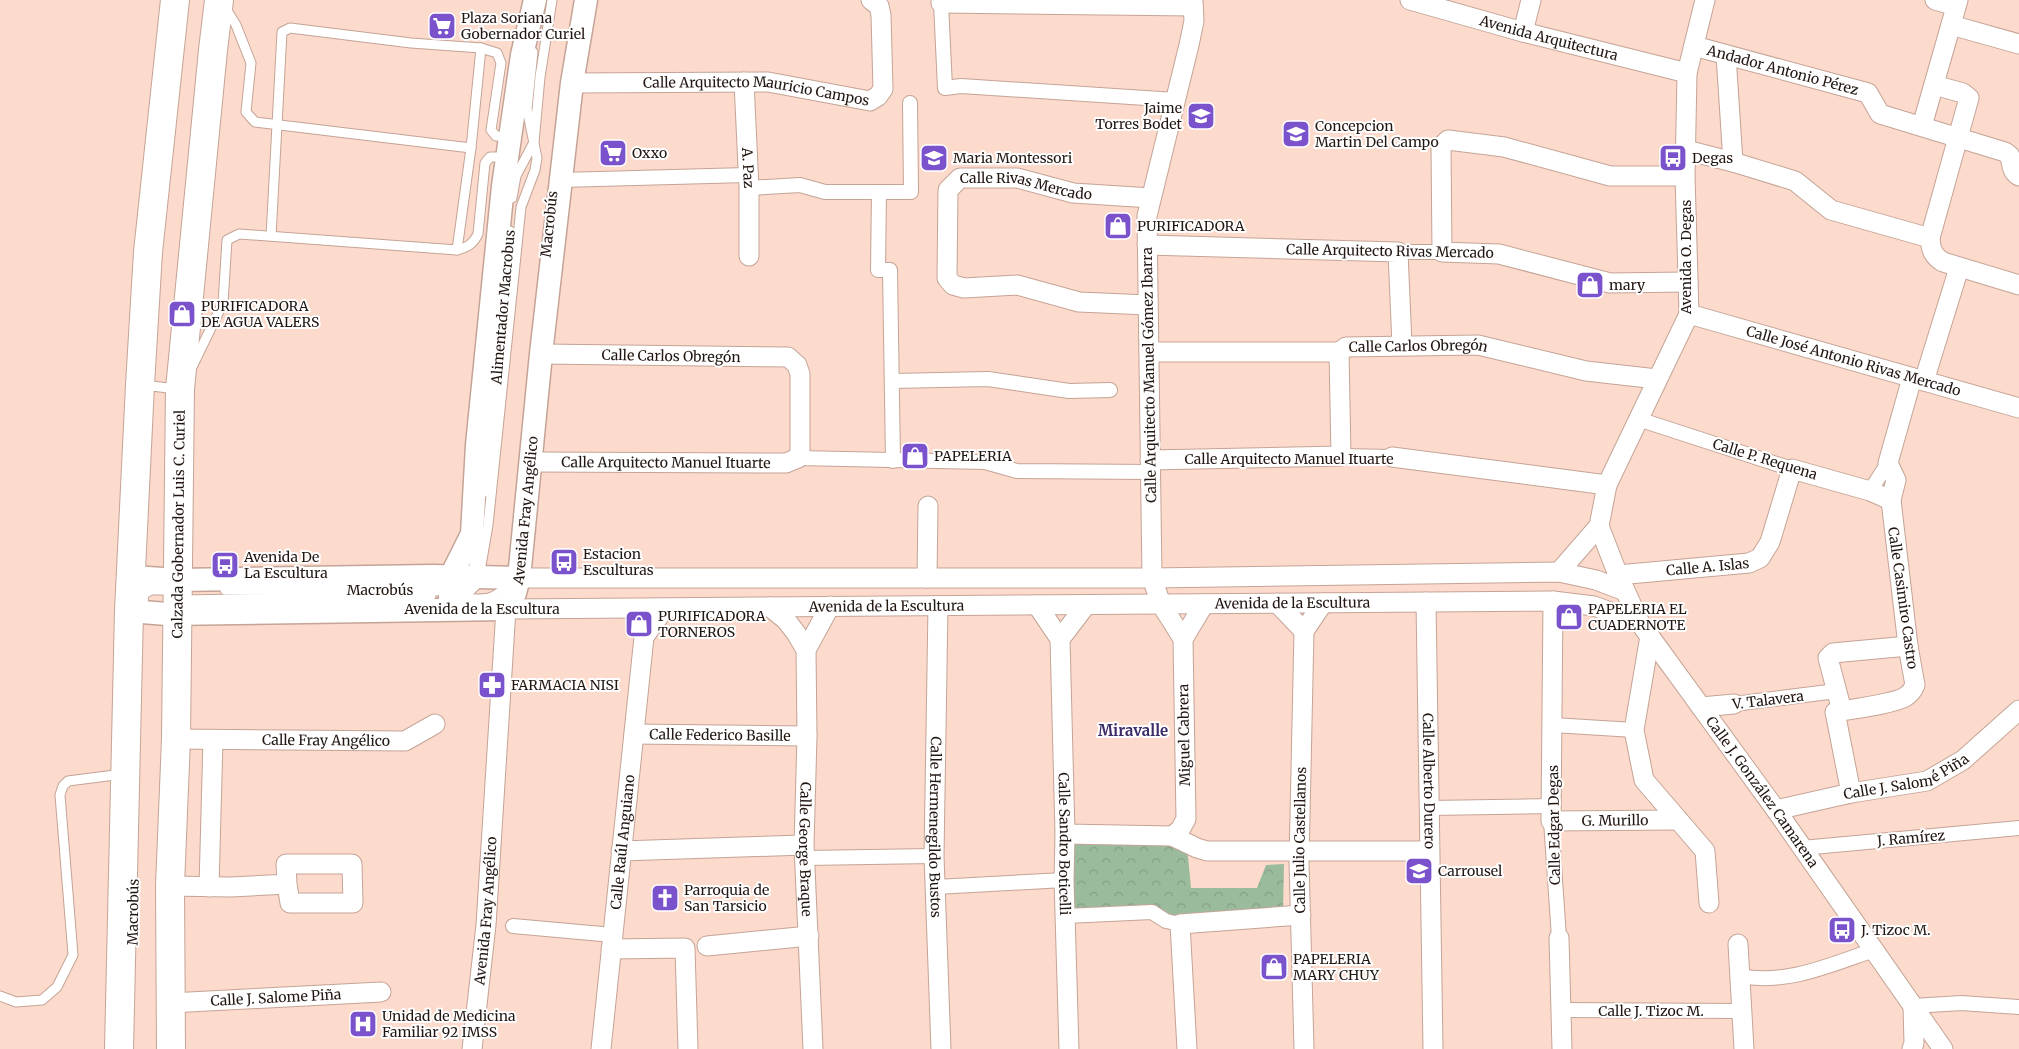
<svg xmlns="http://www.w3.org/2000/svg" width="2019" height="1049" viewBox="0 0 2019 1049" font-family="Merriweather,serif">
  <defs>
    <pattern id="park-crowns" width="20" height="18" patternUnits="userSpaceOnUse" patternTransform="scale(1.25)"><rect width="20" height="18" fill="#9bbb9d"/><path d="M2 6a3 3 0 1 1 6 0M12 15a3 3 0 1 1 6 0" fill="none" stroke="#85a086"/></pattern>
  </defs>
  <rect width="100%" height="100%" fill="#fcdacc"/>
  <polygon fill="url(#park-crowns)" points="1066,843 1187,846 1191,888 1257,888 1266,865 1284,864 1283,913 1168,918 1067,911"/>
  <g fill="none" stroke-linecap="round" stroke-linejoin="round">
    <defs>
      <g id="service">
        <polyline points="225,7 236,25 251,63 246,112 255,122 471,148"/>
        <polyline points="512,198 516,176 534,142 540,77 552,0"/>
        <polyline points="271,236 282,32 290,28 411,43 481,48 497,53 501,63 491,130 496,136 509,137"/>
        <path d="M457 250C468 247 473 244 478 234L485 163 490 157H507"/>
        <polyline points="192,367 223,303 227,240 239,234 457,250 471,148 481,48"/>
        <polyline points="143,385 177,389"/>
        <polyline points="485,492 498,376 510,231"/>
        <polyline points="472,576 479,539"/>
        <polyline points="225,590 470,591 478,583 488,525 521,207 535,170 537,158 527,109 533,52"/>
        <path d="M451 597C474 598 495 606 508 582"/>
        <polyline points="181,600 431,596"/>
        <polyline points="142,612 144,594 151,590 174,590"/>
        <polyline points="0,996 16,1002 42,1000 57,987 73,955 60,795 63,786 68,781 123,774"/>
      </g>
      <g id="pedestrian">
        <polyline points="941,3 945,88 961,86 1176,100"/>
        <polyline points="561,180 747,175"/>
        <polyline points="749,188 800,185 825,192 911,192 910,103"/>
        <polyline points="879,192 878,270 890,270 893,461"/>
        <polyline points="1398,252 1442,252"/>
        <polyline points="892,381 988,379 1069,391 1110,390"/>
        <polyline points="1638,419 1792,469"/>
        <polyline points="1341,456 1392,457"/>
        <polyline points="798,458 985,462 1017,471 1151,472"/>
        <polyline points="1870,491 1888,463"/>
        <polyline points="1734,704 1836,691"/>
        <polyline points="1553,725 1634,730"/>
        <polyline points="1429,808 1552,806"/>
        <polyline points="1551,821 1559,938"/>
        <polyline points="1802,848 2019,828"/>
        <polyline points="805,858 934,856"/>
        <polyline points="936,887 1064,880"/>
        <polyline points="1066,916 1152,912 1166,921 1180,924"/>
        <polyline points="513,926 613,935"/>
        <path d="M1740 976C1786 985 1830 965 1874 950"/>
        <polyline points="1913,1006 1961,1003 2019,1007"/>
        <polyline points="1560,1010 1742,1011"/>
      </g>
      <g id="minor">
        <polyline points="941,0 941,3 1193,6"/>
        <path id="s1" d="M1410 0 1523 32 1687 73"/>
        <polyline points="1935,0 1956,6"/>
        <polyline points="1951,25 2019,44"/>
        <polyline points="1523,32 1531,0"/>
        <path id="s2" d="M1694 46 1868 93 1880 114 2005 152 2010 156C2012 165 2011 171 2019 176"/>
        <polyline points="1726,55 1733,162"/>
        <path id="s3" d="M744 82 749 188V256"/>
        <path id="s4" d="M572 83 768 82 870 101 878 96 883 89 881 15 879 6 871 0"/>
        <path d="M1934 85 1963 93 1969 98 1930 238C1931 250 1933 256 1943 262L2019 285"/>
        <polyline points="1922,126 1958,0"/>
        <polyline points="1686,150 1733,162 1795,181 1831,210 1930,238"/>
        <polyline points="1685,176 1610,176 1504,147 1448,140 1441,147 1442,252 1499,254 1610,283 1688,282"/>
        <polyline points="1147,245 1398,252 1402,345"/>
        <path id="s5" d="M1148 305 1079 302 1017 285 964 288 953 285 947 278 948 190 960 178H1017L1073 193 1151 198"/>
        <path id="s6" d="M1689 314 2019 408"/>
        <path id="s7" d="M1149 352H1339L1346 347 1478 345 1586 371 1657 379"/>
        <polyline points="1924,381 1959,268"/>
        <polyline points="1392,457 1607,485"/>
        <polyline points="1150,460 1341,456 1339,352"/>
        <path id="s8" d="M532 462 786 463 798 458 800 451V374L797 365 788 357 541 354"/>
        <path id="s9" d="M1599 526 1618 575 1640 623 1776 810 1943 1049"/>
        <polyline points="1559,572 1599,526 1607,485 1689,314 1685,176 1687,73 1705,0"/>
        <path id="s10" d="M1618 575 1749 563 1760 558 1770 542 1792 469 1870 491 1891 500"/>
        <polyline points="519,578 1152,578 1559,572 1596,580 1625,591"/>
        <polyline points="927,578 928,506"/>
        <path id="s11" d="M1553 601 1551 821 1678 820"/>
        <path id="s12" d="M1426 602 1433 1049"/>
        <polyline points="1277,603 1304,631"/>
        <path id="s13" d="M1037 605 1060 639 1065 834 1064 880 1069 1049"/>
        <path id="s14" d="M938 606 934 856 941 1049"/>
        <path id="s15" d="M770 607 786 620 796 633 806 650 807 736 804 845 813 1049"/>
        <polyline points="1650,636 1634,730 1644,780 1705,851 1709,903"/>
        <polyline points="1060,639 1086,605"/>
        <polyline points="1183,639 1204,604"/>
        <polyline points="806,650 830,606"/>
        <polyline points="1701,707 1734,704"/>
        <polyline points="1842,711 1828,658 1833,653 1908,646"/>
        <path id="s16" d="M634 734 807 736"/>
        <path id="s17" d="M176 739 405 741 435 724"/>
        <path d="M1851 793 1835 712C1851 709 1893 704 1905 697 1910 694 1913 690 1915 685L1908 646 1891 500 1896 480 1888 463 1912 378"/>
        <path id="s18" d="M1776 810 1851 793 1927 781 1963 760 2019 710"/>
        <polyline points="1065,834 1172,836 1180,830 1186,819 1183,639 1161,604 1152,578 1147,216 1189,45 1194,21 1193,0"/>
        <polyline points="1172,836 1197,848 1207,851 1429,851"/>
        <polyline points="621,851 804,845"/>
        <polyline points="170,886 231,887 287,884 290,903 353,903 352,864 286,864 287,884"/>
        <polyline points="209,887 213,740"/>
        <polyline points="1559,938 1562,1049"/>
        <polyline points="1738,944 1744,1049"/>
        <polyline points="707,946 809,936"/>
        <polyline points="611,949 685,948 688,1049"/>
        <path id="s19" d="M170 1003 381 992"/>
        <path id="s20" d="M472 1049 486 925 506 609 1553 601 1594 606 1640 623"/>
        <path id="s21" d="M601 1049 644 637 665 608"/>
        <polyline points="1187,1049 1180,924 1301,915"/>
        <path id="s22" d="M1304 1049 1299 862 1304 631 1323 603"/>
        <polyline points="1912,1049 1914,1043 1913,1006"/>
      </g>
      <g id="tertiary">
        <polyline points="132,577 179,580 433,576 519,578"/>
        <polyline points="455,609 450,597 451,576 472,534 477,445 503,186 522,55 535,0"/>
        <path id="s23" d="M129 611 167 614 506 609 515 593 519 578 541 354 572 83 586 0"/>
      </g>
      <g id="primary">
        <polyline points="119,1049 129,611 140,385 148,252 175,0"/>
        <path id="s24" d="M171 1049 170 886 176 739 180 389 213 50 219 0"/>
      </g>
    </defs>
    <use href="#service" stroke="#c4a496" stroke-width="11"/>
    <use href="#pedestrian" stroke="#c4a496" stroke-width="16"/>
    <use href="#minor" stroke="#c4a496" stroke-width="21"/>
    <use href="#tertiary" stroke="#c4a496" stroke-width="25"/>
    <use href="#primary" stroke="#c4a496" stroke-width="30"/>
    <use href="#service" stroke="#fff" stroke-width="9"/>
    <use href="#pedestrian" stroke="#fff" stroke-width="14"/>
    <use href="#minor" stroke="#fff" stroke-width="19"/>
    <use href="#tertiary" stroke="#fff" stroke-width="22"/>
    <use href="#primary" stroke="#fff" stroke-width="28"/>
  </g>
  <defs>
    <symbol id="supermarket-square" viewBox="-11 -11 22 22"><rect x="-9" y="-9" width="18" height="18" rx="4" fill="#7a53cc" stroke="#fff"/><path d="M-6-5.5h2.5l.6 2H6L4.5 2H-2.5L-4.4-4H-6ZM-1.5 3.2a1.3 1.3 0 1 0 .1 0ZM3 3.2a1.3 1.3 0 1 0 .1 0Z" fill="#fff"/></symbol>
    <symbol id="school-square" viewBox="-11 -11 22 22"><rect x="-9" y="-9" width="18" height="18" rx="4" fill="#7a53cc" stroke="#fff"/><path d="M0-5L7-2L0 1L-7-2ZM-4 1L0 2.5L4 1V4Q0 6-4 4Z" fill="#fff"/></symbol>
    <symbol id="bus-square" viewBox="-11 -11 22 22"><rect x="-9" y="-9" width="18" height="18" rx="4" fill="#7a53cc" stroke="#fff"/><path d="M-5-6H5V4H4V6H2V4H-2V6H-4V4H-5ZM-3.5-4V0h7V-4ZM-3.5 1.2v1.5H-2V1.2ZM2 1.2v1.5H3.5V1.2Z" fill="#fff"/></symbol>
    <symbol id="shop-square" viewBox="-11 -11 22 22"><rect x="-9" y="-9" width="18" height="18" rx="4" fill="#7a53cc" stroke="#fff"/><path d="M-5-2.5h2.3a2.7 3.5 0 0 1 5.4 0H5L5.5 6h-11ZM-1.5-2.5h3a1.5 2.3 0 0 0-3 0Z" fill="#fff"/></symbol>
    <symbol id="pharmacy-square" viewBox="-11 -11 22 22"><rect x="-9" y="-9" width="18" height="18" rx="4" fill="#7a53cc" stroke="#fff"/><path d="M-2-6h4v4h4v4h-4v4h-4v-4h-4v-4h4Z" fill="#fff"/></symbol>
    <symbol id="church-square" viewBox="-11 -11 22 22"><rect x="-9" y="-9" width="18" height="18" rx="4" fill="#7a53cc" stroke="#fff"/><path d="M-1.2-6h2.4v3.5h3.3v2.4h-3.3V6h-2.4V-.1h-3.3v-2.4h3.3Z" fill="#fff"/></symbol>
    <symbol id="hospital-square" viewBox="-11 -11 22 22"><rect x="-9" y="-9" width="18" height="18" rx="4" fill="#7a53cc" stroke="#fff"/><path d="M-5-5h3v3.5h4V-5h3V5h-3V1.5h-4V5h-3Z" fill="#fff"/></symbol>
  </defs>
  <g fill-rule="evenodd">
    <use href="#supermarket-square" x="426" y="10" width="32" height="32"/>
    <use href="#school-square" x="1185" y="100" width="32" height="32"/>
    <use href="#school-square" x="1280" y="118" width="32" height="32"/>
    <use href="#supermarket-square" x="597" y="137" width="32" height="32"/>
    <use href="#school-square" x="918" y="142" width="32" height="32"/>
    <use href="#bus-square" x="1657" y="142" width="32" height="32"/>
    <use href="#shop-square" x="1102" y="210" width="32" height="32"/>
    <use href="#shop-square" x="1574" y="269" width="32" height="32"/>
    <use href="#shop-square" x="166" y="298" width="32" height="32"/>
    <use href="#shop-square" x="899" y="440" width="32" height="32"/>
    <use href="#bus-square" x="548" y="546" width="32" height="32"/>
    <use href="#bus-square" x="209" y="549" width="32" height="32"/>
    <use href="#shop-square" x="1553" y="601" width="32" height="32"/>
    <use href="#shop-square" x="623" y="608" width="32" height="32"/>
    <use href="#pharmacy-square" x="476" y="669" width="32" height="32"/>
    <use href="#school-square" x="1403" y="855" width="32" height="32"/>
    <use href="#church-square" x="649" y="882" width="32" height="32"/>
    <use href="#bus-square" x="1826" y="914" width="32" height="32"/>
    <use href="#shop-square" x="1258" y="951" width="32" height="32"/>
    <use href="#hospital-square" x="347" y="1008" width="32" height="32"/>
  </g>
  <g text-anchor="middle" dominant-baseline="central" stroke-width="4" stroke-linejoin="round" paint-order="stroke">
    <g font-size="14" fill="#221611" stroke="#fff" text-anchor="start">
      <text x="461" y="18">Plaza Soriana<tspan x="461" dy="16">Gobernador Curiel</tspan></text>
      <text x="1182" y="108" text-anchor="end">Jaime<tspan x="1182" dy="16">Torres Bodet</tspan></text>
      <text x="1315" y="126">Concepcion<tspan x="1315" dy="16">Martin Del Campo</tspan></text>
      <text x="632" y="153">Oxxo</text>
      <text x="953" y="158">Maria Montessori</text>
      <text x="1692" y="158">Degas</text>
      <text x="1137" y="226">PURIFICADORA</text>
      <text x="1609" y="285">mary</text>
      <text x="201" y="306">PURIFICADORA<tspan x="201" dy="16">DE AGUA VALERS</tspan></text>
      <text x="934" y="456">PAPELERIA</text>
      <text x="583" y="554">Estacion<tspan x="583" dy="16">Esculturas</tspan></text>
      <text x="244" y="557">Avenida De<tspan x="244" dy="16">La Escultura</tspan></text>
      <text x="1588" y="609">PAPELERIA EL<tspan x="1588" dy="16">CUADERNOTE</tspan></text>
      <text x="658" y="616">PURIFICADORA<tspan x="658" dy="16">TORNEROS</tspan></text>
      <text x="511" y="685">FARMACIA NISI</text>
      <text x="1438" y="871">Carrousel</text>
      <text x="684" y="890">Parroquia de<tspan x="684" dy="16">San Tarsicio</tspan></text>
      <text x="1861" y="930">J. Tizoc M.</text>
      <text x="1293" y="959">PAPELERIA<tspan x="1293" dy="16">MARY CHUY</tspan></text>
      <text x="382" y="1016">Unidad de Medicina<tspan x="382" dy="16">Familiar 92 IMSS</tspan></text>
    </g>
    <g font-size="14" fill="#221611" stroke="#fff">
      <text stroke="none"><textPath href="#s1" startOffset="144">Avenida Arquitectura</textPath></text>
      <text stroke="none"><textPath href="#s2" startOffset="92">Andador Antonio Pérez</textPath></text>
      <text stroke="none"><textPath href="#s4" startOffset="185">Calle Arquitecto Mauricio Campos</textPath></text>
      <text stroke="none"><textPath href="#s3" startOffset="86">A. Paz</textPath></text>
      <text stroke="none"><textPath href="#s5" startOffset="379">Calle Rivas Mercado</textPath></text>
      <text transform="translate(549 224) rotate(-84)">Macrobús</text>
      <text transform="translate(1390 251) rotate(1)">Calle Arquitecto Rivas Mercado</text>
      <text transform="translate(1686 257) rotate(-90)">Avenida O. Degas</text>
      <text transform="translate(503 307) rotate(-85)">Alimentador Macrobus</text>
      <text stroke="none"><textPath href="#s7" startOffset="271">Calle Carlos Obregón</textPath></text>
      <text transform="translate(671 356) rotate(1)">Calle Carlos Obregón</text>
      <text stroke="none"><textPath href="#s6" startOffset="171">Calle José Antonio Rivas Mercado</textPath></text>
      <text transform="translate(1149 375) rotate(-91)">Calle Arquitecto Manuel Gómez Ibarra</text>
      <text x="1289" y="459">Calle Arquitecto Manuel Ituarte</text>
      <text transform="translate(1765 459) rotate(17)">Calle P. Requena</text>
      <text stroke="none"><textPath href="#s8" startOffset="134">Calle Arquitecto Manuel Ituarte</textPath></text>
      <text stroke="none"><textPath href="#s23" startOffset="479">Avenida Fray Angélico</textPath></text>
      <text stroke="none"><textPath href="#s24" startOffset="525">Calzada Gobernador Luis C. Curiel</textPath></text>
      <text stroke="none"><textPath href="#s10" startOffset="90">Calle A. Islas</textPath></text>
      <text x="380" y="590">Macrobús</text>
      <text transform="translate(1903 598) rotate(82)">Calle Casimiro Castro</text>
      <text stroke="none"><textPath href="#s20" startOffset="1228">Avenida de la Escultura</textPath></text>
      <text stroke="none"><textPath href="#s20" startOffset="822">Avenida de la Escultura</textPath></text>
      <text x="482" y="609">Avenida de la Escultura</text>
      <text transform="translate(1768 700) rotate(-7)">V. Talavera</text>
      <text stroke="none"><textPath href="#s16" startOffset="86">Calle Federico Basille</textPath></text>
      <text transform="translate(1184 735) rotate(-91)">Miguel Cabrera</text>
      <text stroke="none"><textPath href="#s17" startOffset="150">Calle Fray Angélico</textPath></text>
      <text stroke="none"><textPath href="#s18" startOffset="135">Calle J. Salomé Piña</textPath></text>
      <text stroke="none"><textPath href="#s12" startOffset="179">Calle Alberto Durero</textPath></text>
      <text stroke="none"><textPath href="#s9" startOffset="314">Calle J. González Camarena</textPath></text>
      <text stroke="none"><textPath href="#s11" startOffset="284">G. Murillo</textPath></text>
      <text transform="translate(1554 825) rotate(-91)">Calle Edgar Degas</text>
      <text stroke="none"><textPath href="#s14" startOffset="221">Calle Hermenegildo Bustos</textPath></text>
      <text transform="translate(1911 838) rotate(-5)">J. Ramírez</text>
      <text stroke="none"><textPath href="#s22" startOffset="209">Calle Julio Castellanos</textPath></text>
      <text stroke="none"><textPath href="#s21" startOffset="208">Calle Raúl Anguiano</textPath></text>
      <text stroke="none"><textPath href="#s13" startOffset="246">Calle Sandro Boticelli</textPath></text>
      <text stroke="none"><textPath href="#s15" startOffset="256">Calle George Braque</textPath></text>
      <text stroke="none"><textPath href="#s20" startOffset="139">Avenida Fray Angélico</textPath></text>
      <text transform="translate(133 912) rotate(-89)">Macrobús</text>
      <text stroke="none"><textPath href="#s19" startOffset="106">Calle J. Salome Piña</textPath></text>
      <text x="1651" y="1011">Calle J. Tizoc M.</text>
    </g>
    <g font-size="15" font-weight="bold" fill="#3e2c68" stroke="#fff">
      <text x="1133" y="730">Miravalle</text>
    </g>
  </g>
</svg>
